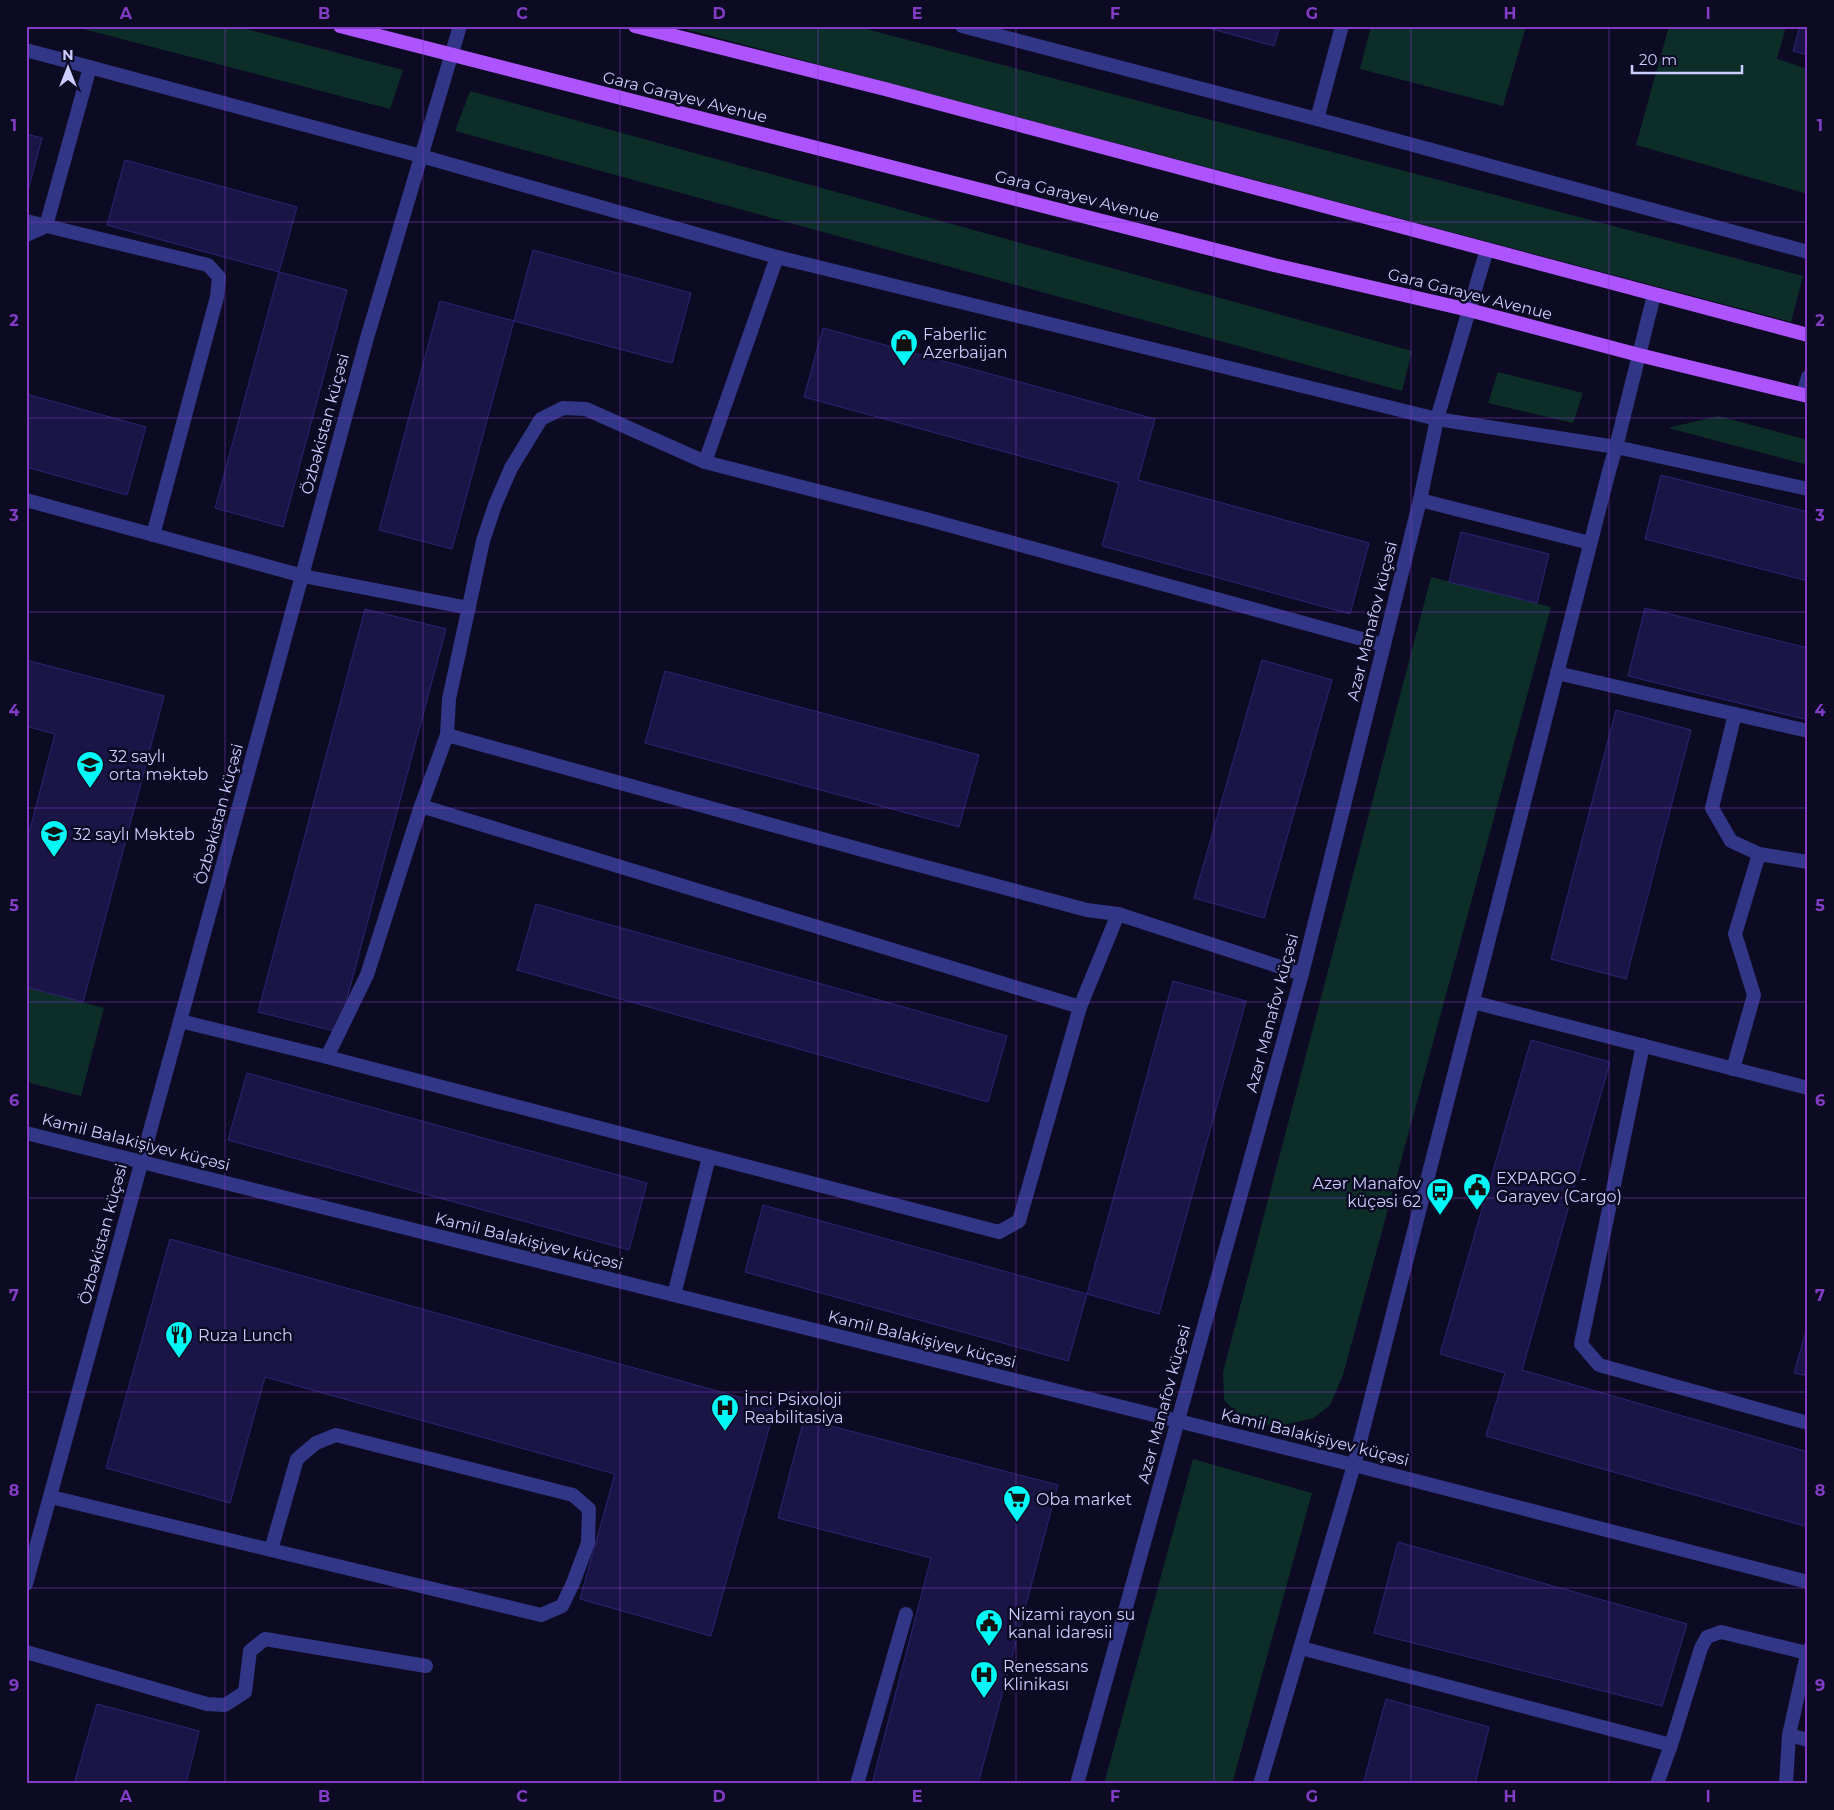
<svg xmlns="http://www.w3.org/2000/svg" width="1834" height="1810" viewBox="0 0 1834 1810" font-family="Montserrat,sans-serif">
  <rect width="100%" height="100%" fill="#0d0b23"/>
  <g fill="#0d2d29">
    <polygon points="72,26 235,26 403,70 390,109"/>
    <polygon points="673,26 855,26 1803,276 1791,322"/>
    <polygon points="1371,26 1526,26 1503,106 1360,69"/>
    <polygon points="1669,26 1786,26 1777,59 1808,69 1808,194 1636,145"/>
    <polygon points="470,91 1412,351 1402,391 455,131"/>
    <polygon points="1498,372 1583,393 1573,423 1488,403"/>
    <polygon points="1718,416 1808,440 1808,465 1668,428"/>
    <polygon points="1431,577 1551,607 1343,1375 1330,1405 1314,1418 1275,1427 1240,1416 1224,1400 1223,1372"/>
    <polygon points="26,987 104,1008 81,1096 26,1082"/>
    <polygon points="1193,1459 1312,1493 1232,1784 1104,1784"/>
  </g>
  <g fill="#1a1546" stroke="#2c2474">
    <polygon points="1209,26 1280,26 1274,46 1208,28"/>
    <polygon points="1800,26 1808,26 1808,55 1793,51"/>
    <polygon points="26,134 42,138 26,198"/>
    <polygon points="125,160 297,207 279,272 107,225"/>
    <polygon points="533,250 691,293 672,363 514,321"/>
    <polygon points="279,272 347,290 283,527 215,508"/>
    <polygon points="440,301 514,321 452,549 379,530"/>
    <polygon points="823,328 1155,419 1138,480 1369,543 1350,614 1102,546 1119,483 804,397"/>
    <polygon points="26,394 146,427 127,495 26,467"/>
    <polygon points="1661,475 1808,512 1808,581 1645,539"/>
    <polygon points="1461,532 1549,554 1537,603 1449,582"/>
    <polygon points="1645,608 1808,648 1808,720 1628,676"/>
    <polygon points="365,609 446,629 338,1032 258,1012"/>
    <polygon points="26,660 164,696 83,1002 26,987 26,844 55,734 26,726"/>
    <polygon points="1262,660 1332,680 1264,918 1194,898"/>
    <polygon points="665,671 979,755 959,827 645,743"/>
    <polygon points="1616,710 1691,730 1626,979 1551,959"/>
    <polygon points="536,904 1007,1036 988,1102 517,970"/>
    <polygon points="1173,981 1246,1001 1159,1314 1087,1294"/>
    <polygon points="1531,1040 1610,1062 1522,1370 1808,1452 1808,1527 1486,1436 1505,1373 1440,1354"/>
    <polygon points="247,1073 647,1183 629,1250 228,1140"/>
    <polygon points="763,1205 1087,1294 1068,1361 745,1272"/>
    <polygon points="170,1239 775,1407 711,1636 580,1599 615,1474 265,1377 230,1503 106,1468"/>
    <polygon points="1808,1324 1808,1376 1794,1373"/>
    <polygon points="804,1419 1058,1485 978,1784 872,1784 931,1558 778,1518"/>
    <polygon points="1398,1542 1687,1624 1662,1706 1374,1633"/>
    <polygon points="1386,1699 1489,1727 1475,1784 1363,1784"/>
    <polygon points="97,1704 199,1731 186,1784 74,1784"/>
  </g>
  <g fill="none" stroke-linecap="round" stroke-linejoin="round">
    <g stroke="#313687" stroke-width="14">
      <polyline points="26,221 208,265 219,277 217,297 153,535"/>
      <polyline points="26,235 46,226 90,67"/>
      <polyline points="1616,447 1808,489"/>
      <polyline points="705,462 777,257"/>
      <polyline points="26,500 303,576 469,608"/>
      <polyline points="1557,673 1808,731"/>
      <polyline points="1735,714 1712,808 1731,841 1759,854 1808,862"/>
      <polyline points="447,735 421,806 1080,1007 1118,914"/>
      <polyline points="1302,974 1118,914 1087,910 877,854 447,735 449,699 483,541 495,505 511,468 541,419 563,408 586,409 705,462 926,519 1384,645"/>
      <polyline points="1473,1002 1808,1088"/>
      <polyline points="180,1021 327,1057 999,1232 1019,1221 1080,1007"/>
      <polyline points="1643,1045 1581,1344 1599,1365 1808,1423"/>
      <polyline points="327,1057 367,975 421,806"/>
      <polyline points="1733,1069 1754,995 1735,934 1759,854"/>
      <polyline points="674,1295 709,1157"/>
      <polyline points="51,1497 541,1615 562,1606 573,1583 588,1543 589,1509 573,1495 336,1435 316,1443 297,1459 271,1550"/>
      <polyline points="1301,1648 1671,1745"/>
      <polyline points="26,1652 207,1704 225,1705 245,1692 250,1651 265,1639 426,1666"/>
      <polyline points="1789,1735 1808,1740"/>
      <polyline points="857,1784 906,1614"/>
      <polyline points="1657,1784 1671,1745 1701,1648 1707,1637 1721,1632 1807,1653"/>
      <polyline points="1786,1784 1789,1735 1808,1650"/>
    </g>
    <g stroke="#313687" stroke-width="14">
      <polyline points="962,26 1317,119 1808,252"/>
      <polyline points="26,50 421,156 777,257 1437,419 1616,447"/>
      <polyline points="1317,119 1342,26"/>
      <polyline points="1803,394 1808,377"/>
      <polyline points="1420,500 1590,543"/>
      <polyline points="26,1133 1354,1465 1808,1582"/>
      <polyline points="26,1584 367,338 460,26"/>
      <polyline points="1077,1784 1302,974 1420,500 1437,419 1487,249"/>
      <polyline points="1260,1784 1354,1465 1609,471 1616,447 1654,295"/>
    </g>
    <g stroke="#ad54ff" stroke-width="14">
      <polyline points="340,26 1274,265 1469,310 1639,355 1808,396"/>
      <polyline points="635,26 885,89 1808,335"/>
    </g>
  </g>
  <path fill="none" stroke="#833cc5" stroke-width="1" stroke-opacity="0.55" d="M225 26V1784M423 26V1784M620 26V1784M818 26V1784M1016 26V1784M1214 26V1784M1411 26V1784M1609 26V1784M26 222H1808M26 418H1808M26 612H1808M26 808H1808M26 1002H1808M26 1198H1808M26 1392H1808M26 1588H1808"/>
  <defs>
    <symbol id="shop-pin" viewBox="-11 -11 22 30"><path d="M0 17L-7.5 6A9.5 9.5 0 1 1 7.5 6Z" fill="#00f8f6" stroke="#0d0b23"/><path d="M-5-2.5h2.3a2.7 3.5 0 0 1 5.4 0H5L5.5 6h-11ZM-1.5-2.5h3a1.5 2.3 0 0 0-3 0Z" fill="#111"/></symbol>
    <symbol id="school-pin" viewBox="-11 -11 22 30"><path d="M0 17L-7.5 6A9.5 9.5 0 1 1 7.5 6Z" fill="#00f8f6" stroke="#0d0b23"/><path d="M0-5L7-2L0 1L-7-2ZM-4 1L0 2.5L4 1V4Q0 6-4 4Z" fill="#111"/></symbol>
    <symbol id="civic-pin" viewBox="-11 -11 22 30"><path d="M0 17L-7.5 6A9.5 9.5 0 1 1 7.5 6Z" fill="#00f8f6" stroke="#0d0b23"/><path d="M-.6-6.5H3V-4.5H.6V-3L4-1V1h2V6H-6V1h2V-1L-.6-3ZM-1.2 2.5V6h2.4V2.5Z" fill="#111"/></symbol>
    <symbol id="bus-pin" viewBox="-11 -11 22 30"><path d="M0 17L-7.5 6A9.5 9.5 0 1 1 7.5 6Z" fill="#00f8f6" stroke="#0d0b23"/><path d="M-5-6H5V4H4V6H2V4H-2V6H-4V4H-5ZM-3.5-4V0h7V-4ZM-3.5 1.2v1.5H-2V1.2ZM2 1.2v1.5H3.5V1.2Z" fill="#111"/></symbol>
    <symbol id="restaurant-pin" viewBox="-11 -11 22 30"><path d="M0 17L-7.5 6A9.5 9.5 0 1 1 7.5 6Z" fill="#00f8f6" stroke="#0d0b23"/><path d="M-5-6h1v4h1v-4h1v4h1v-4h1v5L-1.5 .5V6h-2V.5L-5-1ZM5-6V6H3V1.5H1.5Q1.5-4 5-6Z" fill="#111"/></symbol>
    <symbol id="hospital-pin" viewBox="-11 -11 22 30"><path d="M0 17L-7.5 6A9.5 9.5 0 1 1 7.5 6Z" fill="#00f8f6" stroke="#0d0b23"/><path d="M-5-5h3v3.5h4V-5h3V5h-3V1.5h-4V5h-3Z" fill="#111"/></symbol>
    <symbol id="supermarket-pin" viewBox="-11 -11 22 30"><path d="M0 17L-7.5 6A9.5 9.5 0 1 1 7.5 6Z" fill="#00f8f6" stroke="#0d0b23"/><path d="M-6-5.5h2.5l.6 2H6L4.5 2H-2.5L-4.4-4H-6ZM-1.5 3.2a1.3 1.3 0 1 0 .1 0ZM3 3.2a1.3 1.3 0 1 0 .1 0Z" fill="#111"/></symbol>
  </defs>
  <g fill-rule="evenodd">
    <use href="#shop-pin" x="888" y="327" width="32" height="43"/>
    <use href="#school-pin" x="74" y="749" width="32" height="43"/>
    <use href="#school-pin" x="38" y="818" width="32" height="43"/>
    <use href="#civic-pin" x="1461" y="1171" width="32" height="43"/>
    <use href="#bus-pin" x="1424" y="1176" width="32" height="43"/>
    <use href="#restaurant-pin" x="163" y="1319" width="32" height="43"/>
    <use href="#hospital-pin" x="709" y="1392" width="32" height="43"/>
    <use href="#supermarket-pin" x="1001" y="1483" width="32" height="43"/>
    <use href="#civic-pin" x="973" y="1607" width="32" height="43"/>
    <use href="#hospital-pin" x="968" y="1659" width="32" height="43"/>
  </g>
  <g text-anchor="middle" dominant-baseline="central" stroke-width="5" stroke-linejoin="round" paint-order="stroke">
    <g font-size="16" fill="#cdcdff" stroke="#0d0b23">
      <text transform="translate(685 97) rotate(14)">Gara Garayev Avenue</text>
      <text transform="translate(1077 196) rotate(14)">Gara Garayev Avenue</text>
      <text transform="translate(1470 294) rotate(14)">Gara Garayev Avenue</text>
      <text transform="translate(325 424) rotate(-75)">Özbəkistan küçəsi</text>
      <text transform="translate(1372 621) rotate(-76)">Azər Manafov küçəsi</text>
      <text transform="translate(219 814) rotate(-75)">Özbəkistan küçəsi</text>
      <text transform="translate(1272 1013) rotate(-75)">Azər Manafov küçəsi</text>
      <text transform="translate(136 1142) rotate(14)">Kamil Balakişiyev küçəsi</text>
      <text transform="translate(103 1234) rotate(-75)">Özbəkistan küçəsi</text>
      <text transform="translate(529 1241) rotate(14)">Kamil Balakişiyev küçəsi</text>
      <text transform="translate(922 1339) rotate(14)">Kamil Balakişiyev küçəsi</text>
      <text transform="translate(1164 1404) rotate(-75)">Azər Manafov küçəsi</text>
      <text transform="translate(1315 1437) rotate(14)">Kamil Balakişiyev küçəsi</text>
    </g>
    <g font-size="16" fill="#cdcdff" stroke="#0d0b23" text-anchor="start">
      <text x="923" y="334">Faberlic<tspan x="923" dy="18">Azerbaijan</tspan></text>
      <text x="109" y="756">32 saylı<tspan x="109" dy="18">orta məktəb</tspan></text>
      <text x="73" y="834">32 saylı Məktəb</text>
      <text x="1496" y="1178">EXPARGO -<tspan x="1496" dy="18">Garayev (Cargo)</tspan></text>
      <text x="1421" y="1183" text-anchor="end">Azər Manafov<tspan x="1421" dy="18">küçəsi 62</tspan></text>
      <text x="198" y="1335">Ruza Lunch</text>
      <text x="744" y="1399">İnci Psixoloji<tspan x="744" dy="18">Reabilitasiya</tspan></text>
      <text x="1036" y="1499">Oba market</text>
      <text x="1008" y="1614">Nizami rayon su<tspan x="1008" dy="18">kanal idarəsii</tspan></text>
      <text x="1003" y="1666">Renessans<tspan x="1003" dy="18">Klinikası</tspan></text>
    </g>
  </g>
  <rect width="1834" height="1810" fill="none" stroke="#0d0b23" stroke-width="55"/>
  <g transform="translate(68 68)" stroke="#0d0b23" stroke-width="4" paint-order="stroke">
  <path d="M0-4L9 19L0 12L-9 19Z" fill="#cdcdff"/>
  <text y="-8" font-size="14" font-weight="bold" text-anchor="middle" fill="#cdcdff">N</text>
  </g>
  <path d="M1632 65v8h110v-8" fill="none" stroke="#cdcdff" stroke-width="2.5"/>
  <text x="1639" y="65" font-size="15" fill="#cdcdff" stroke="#0d0b23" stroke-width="4" paint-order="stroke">20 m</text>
  <rect x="28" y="28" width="1778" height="1754" fill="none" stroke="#833cc5" stroke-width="2"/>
  <g font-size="16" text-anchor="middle" font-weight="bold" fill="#833cc5">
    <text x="126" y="19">A</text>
    <text x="324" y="19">B</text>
    <text x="522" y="19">C</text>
    <text x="719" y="19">D</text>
    <text x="917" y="19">E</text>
    <text x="1115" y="19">F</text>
    <text x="1312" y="19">G</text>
    <text x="1510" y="19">H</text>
    <text x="1708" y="19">I</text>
    <text x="14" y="131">1</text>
    <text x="1820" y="131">1</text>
    <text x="14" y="326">2</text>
    <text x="1820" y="326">2</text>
    <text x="14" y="521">3</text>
    <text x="1820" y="521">3</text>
    <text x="14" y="716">4</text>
    <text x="1820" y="716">4</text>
    <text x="14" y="911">5</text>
    <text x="1820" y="911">5</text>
    <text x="14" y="1106">6</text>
    <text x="1820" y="1106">6</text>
    <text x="14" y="1301">7</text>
    <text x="1820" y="1301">7</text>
    <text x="14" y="1496">8</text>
    <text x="1820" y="1496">8</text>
    <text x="14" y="1691">9</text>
    <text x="1820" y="1691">9</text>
    <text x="126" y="1802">A</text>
    <text x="324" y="1802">B</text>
    <text x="522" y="1802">C</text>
    <text x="719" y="1802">D</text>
    <text x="917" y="1802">E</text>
    <text x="1115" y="1802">F</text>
    <text x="1312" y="1802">G</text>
    <text x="1510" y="1802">H</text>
    <text x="1708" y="1802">I</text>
  </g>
</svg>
